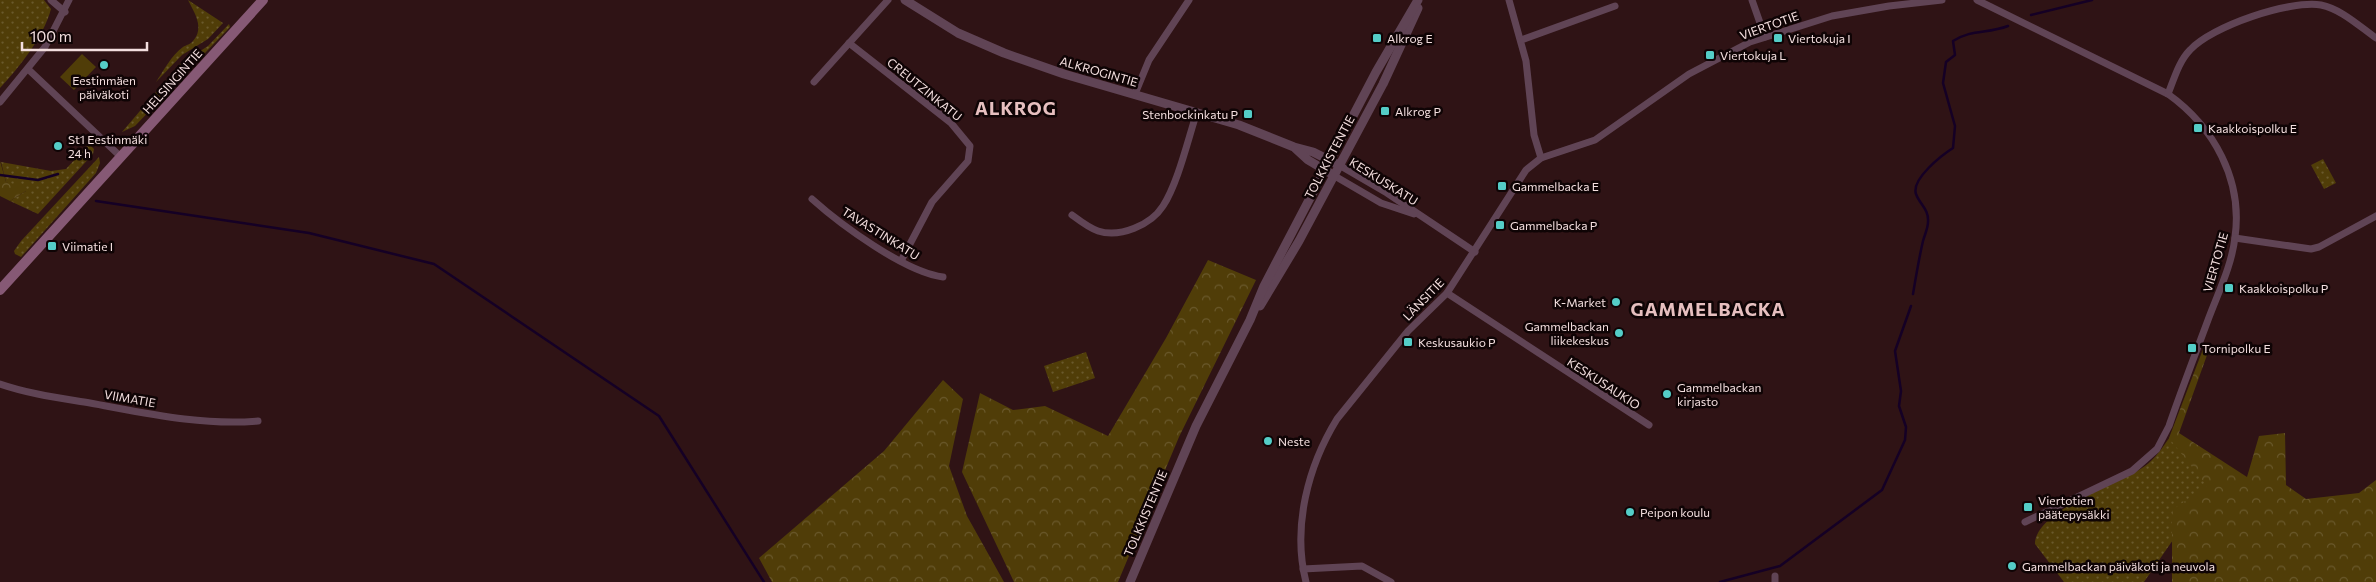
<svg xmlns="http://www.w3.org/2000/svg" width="2376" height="582" viewBox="0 0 2376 582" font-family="Commissioner,sans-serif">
  <defs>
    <pattern id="grass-dots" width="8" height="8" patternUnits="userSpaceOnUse" patternTransform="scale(1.25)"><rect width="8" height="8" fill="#503d08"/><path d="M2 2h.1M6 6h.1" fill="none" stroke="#6a592c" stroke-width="1.8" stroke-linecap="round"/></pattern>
    <pattern id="forest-crowns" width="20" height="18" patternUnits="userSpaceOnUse" patternTransform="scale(1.25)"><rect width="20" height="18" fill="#503d08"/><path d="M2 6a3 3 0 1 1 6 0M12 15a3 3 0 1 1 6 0" fill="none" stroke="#6a592c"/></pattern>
  </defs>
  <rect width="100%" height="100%" fill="#2f1315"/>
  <g fill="url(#grass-dots)">
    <path d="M0 0H44L51 9C43 38 20 66 0 88Z"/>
    <path d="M188 0 223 23 208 39 182 55 156 82C164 70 171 56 183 47 186 45 191 44 193 41 205 28 194 12 188 0Z"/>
    <polygon points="229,24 230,27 135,126 122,132 180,64 208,46"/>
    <polygon points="89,144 94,149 93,154 38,214 10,201 26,191 6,182 1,162 51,171 66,169"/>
    <polygon points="99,157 100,163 96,173 21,257 15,254 14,251 21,241"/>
    <polygon points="2323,159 2336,183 2324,189 2311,165"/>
    <polygon points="1086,352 1095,378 1053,392 1044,366"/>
    <path d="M2170 437 2219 473 2144 582H2064L2035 544C2036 509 2119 485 2145 466 2155 459 2162 448 2170 437Z"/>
  </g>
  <g fill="url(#forest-crowns)">
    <polygon points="0,161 6,182 25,187 26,191 10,201 0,196"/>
    <polygon points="1208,260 1256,280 1179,437 1118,582 1014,582 962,472 980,393 1013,410 1045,406 1108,436 1166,338"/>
    <polygon points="2205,344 2211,344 2179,433 2247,477 2259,436 2285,433 2286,485 2306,499 2359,493 2376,480 2376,582 2172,582 2172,510 2207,486 2169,438"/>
    <polygon points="943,380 963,399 949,466 967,516 1004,582 772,582 759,558 884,451"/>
  </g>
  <polygon fill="#503d08" points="82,54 96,67 74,90 60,77"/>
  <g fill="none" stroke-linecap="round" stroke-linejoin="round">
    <g stroke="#150025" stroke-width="2.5">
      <polyline points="2031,15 2092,0"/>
      <polyline points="0,175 38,180 58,174"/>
      <polyline points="96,201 309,233 434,264 659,416 764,582"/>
      <path d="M1913 294C1916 276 1919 258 1923 241 1925 234 1928 228 1928 222 1929 209 1920 205 1916 194 1911 179 1942 155 1953 148L1955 126 1943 83 1946 62 1955 55 1953 41C1972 29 1987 34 2008 26"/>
      <polyline points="1720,582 1780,566 1882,490 1905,440 1906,427 1899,406 1901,391 1895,351 1911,306"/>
    </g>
    <g stroke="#604455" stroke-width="7">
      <polyline points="51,0 65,12"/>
      <polyline points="1509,0 1526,61 1534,135 1541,158"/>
      <polyline points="1752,0 1765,37"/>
      <path d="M1977 0 2168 94C2214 127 2243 180 2235 237 2232 265 2218 293 2208 320 2195 355 2181 391 2169 426L2157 449 2132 471 2025 522"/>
      <polyline points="1521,40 1615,6"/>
      <polyline points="849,43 951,123 970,146 968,161 932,202 901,261"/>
      <polyline points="29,70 121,157"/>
      <polyline points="814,82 888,0"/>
      <polyline points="1135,94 1149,60 1189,0"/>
      <path d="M2168 94C2174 79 2179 61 2190 50 2212 26 2289 0 2321 5 2341 9 2359 26 2376 38"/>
      <polyline points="0,102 45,47 69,0"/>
      <polyline points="1339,165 1387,193 1475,252"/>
      <polyline points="1333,175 1381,203 1414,214"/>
      <path d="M812 199C841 225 905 272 943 277"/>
      <path d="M1072 215C1080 221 1089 228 1098 231 1120 238 1151 225 1163 206 1178 183 1188 139 1197 112"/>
      <polyline points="2235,238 2311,249 2319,247 2376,216"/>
      <polyline points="1447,293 1649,425"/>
      <path d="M0 384C29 394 60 398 90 403 145 413 202 426 258 421"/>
      <polyline points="1303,569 1362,566 1391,582"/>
      <polyline points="1775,576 1775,582"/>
      <path d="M1306 582C1292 527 1308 466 1337 419L1408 331 1447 293 1526 170 1541 158 1595 140 1689 74 1750 42 1832 16 1889 6 1942 0"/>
    </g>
    <g stroke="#604455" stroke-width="9">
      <polyline points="905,0 958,33 1004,53 1064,74 1239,125 1294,147 1313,152 1339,165"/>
      <polyline points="1296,149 1308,160 1330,173"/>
      <polyline points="1260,306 1299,241 1383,84 1418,8"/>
      <polyline points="1130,582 1196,426 1250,320 1264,286 1376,72 1418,0"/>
    </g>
    <polyline stroke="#865975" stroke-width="10" points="0,290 263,0"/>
  </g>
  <g fill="#54cdc7" stroke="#0f0405" stroke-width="2">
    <rect x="1372" y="33" width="10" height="10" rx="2.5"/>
    <rect x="1773" y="33" width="10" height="10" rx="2.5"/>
    <rect x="1705" y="50" width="10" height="10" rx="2.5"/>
    <circle cx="104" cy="65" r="5"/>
    <rect x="1380" y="106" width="10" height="10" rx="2.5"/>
    <rect x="1243" y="109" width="10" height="10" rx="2.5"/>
    <rect x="2193" y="123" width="10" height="10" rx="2.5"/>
    <circle cx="58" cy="146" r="5"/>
    <rect x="1497" y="181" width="10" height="10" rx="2.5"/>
    <rect x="1495" y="220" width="10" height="10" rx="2.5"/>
    <rect x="47" y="241" width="10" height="10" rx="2.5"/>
    <rect x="2224" y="283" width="10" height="10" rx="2.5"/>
    <circle cx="1616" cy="302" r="5"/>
    <circle cx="1619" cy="333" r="5"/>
    <rect x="1403" y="337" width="10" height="10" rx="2.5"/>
    <rect x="2187" y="343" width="10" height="10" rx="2.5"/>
    <circle cx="1667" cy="394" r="5"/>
    <circle cx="1268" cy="441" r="5"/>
    <rect x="2023" y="502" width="10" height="10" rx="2.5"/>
    <circle cx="1630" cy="512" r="5"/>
    <circle cx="2012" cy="566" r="5"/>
  </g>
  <g text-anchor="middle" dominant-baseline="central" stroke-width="5" stroke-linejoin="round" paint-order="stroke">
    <g font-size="12" fill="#f4dfdf" stroke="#0f0405">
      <text transform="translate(1769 25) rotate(-20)">VIERTOTIE</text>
      <text transform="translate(1099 71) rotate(16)">ALKROGINTIE</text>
      <text transform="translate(172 81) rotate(-48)">HELSINGINTIE</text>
      <text transform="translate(925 89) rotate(39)">CREUTZINKATU</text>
      <text transform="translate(1329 157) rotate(-62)">TOLKKISTENTIE</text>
      <text transform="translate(1384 181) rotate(32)">KESKUSKATU</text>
      <text transform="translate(881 233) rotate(32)">TAVASTINKATU</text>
      <text transform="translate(2215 262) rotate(-74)">VIERTOTIE</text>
      <text transform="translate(1423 299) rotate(-46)">LÄNSITIE</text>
      <text transform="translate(1604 383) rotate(33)">KESKUSAUKIO</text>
      <text transform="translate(130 398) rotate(10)">VIIMATIE</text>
      <text transform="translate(1145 513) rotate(-67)">TOLKKISTENTIE</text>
    </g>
    <g font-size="12" fill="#f4dfdf" stroke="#0f0405" text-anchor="start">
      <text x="1387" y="38">Alkrog E</text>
      <text x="1788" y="38">Viertokuja I</text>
      <text x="1720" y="55">Viertokuja L</text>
      <text x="104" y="80" text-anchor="middle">Eestinmäen<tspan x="104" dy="14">päiväkoti</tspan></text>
      <text x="1395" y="111">Alkrog P</text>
      <text x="1238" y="114" text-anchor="end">Stenbockinkatu P</text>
      <text x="2208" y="128">Kaakkoispolku E</text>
      <text x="68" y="139">St1 Eestinmäki<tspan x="68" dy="14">24 h</tspan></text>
      <text x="1512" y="186">Gammelbacka E</text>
      <text x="1510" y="225">Gammelbacka P</text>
      <text x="62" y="246">Viimatie I</text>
      <text x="2239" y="288">Kaakkoispolku P</text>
      <text x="1606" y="302" text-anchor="end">K-Market</text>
      <text x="1609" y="326" text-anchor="end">Gammelbackan<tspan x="1609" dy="14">liikekeskus</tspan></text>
      <text x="1418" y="342">Keskusaukio P</text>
      <text x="2202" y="348">Tornipolku E</text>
      <text x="1677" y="387">Gammelbackan<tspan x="1677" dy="14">kirjasto</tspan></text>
      <text x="1278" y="441">Neste</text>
      <text x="2038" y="500">Viertotien<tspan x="2038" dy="14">päätepysäkki</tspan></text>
      <text x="1640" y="512">Peipon koulu</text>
      <text x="2022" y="566">Gammelbackan päiväkoti ja neuvola</text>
    </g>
    <g font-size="18" font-weight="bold" letter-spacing="1" fill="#e6bfbf" stroke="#0f0405">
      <text x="1016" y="108">ALKROG</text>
      <text x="1708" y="309">GAMMELBACKA</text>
    </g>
  </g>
  <path d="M22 42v8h125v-8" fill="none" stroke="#f4dfdf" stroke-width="2.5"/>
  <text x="30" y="42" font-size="15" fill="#f4dfdf" stroke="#0f0405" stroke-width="4" paint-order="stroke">100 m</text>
</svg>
